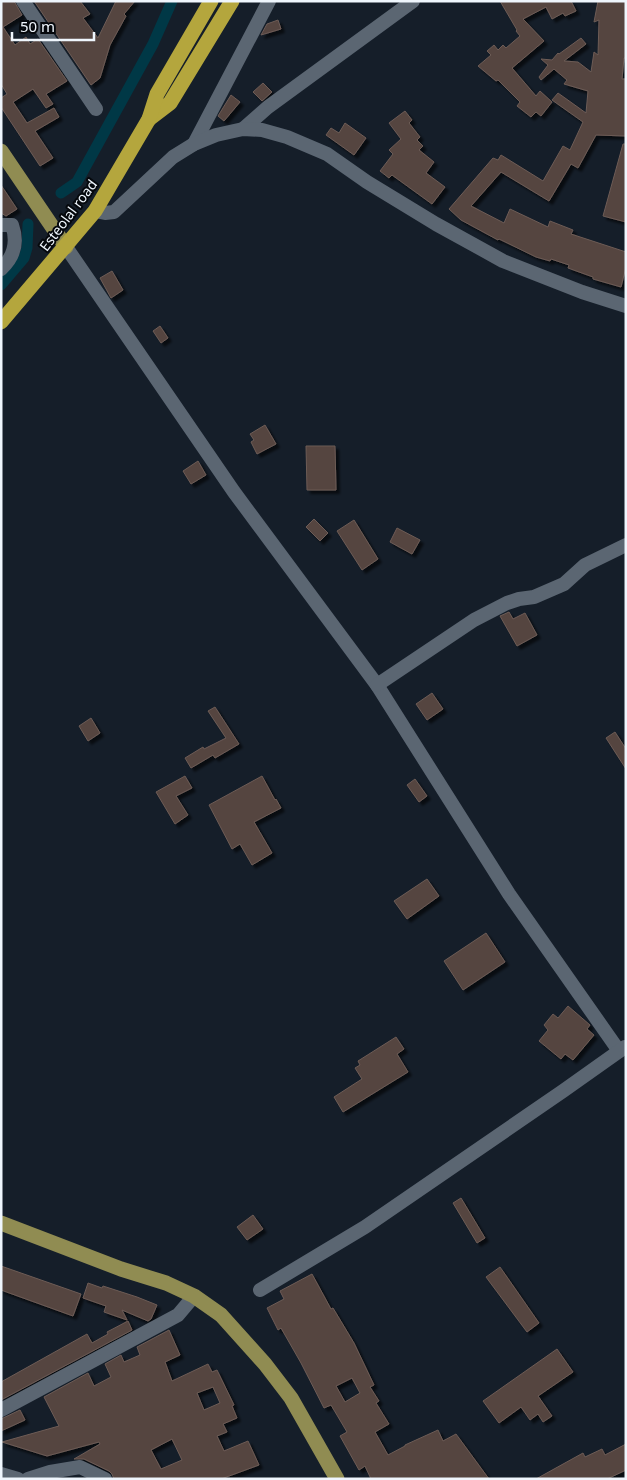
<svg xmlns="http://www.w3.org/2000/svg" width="627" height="1480" viewBox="0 0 627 1480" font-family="'Noto Sans',sans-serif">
  <defs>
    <filter id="shadow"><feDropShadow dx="3.5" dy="3.5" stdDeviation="1" flood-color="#0009"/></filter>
  </defs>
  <rect width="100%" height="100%" fill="#151e29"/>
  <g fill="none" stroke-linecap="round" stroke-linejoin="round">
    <g stroke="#003846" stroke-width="11">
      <polyline points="61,193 77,182 153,44 172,1"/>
      <polyline points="1,285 24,258 27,248 28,224"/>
    </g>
  </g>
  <g fill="#55443f" stroke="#6d5c56" fill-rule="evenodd" filter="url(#shadow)">
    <polygon points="1,1 14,1 22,15 3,27 15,45 26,37 30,44 38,39 67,81 46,94 53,104 46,108 33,89 13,102 27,123 54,108 59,117 35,131 53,158 40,166 1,107 1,98 7,94 1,84"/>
    <polygon points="34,1 80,1 90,14 83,18 98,38 116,1 135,1 124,14 126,16 110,45 100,78 91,85"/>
    <polygon points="500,1 571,1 576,11 565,16 563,13 552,19 546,7 523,19 544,41 512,68 536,96 540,91 552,102 541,116 536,112 531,117 517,106 520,102 498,80 496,81 478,66 491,55 487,51 494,45 498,50 503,45 506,48 520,36 516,31 517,30"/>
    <polygon points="598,1 626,1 626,58 624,58 622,79 626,79 626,136 596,135 578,168 571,164 549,201 501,172 471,206 504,223 510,209 548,227 550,221 573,230 571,234 626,252 626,267 621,287 593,279 593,277 568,268 569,265 551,259 550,261 536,257 499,239 498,240 461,220 449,209 493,158 498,160 501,155 543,181 563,146 570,150 583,122 552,100 558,93 586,113 588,91 564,84 567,80 554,69 541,80 539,77 548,65 541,59 552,60 558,53 559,54 581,38 586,44 564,61 578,62 591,72 594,52 598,55 599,20 594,22"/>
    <polygon points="278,20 281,29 261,35 267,24"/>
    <polygon points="263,83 272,92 262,101 253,92"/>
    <polygon points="231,95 240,102 224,121 218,116"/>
    <polygon points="405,111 412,120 409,123 420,137 417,140 423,146 419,150 434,162 426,173 445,187 432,204 392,175 389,178 380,171 393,154 389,150 401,139 389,123"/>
    <polygon points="345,123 366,138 354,155 326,135 331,128 339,133"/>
    <polygon points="623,144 626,144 626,222 603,216"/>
    <polygon points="1,185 17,209 6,216 1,213"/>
    <polygon points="112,271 123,290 111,298 100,278"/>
    <polygon points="160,326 168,338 161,343 153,331"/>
    <polygon points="265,425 276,444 257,454 251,442 254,440 250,434"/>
    <polygon points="306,446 335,446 336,490 307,490"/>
    <polygon points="198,461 206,475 191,484 183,471"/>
    <polygon points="314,519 328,533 320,541 306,527"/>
    <polygon points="354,520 378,559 362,570 337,531"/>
    <polygon points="397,528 420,540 412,554 390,542"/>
    <polygon points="509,612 513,619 525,613 537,635 517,646 500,616"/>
    <polygon points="432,693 443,709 427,720 416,704"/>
    <polygon points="215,707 239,744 215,758 213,755 191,768 185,758 203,747 204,749 226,738 208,711"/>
    <polygon points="91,718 100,733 88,741 79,726"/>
    <polygon points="615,732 626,749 626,769 606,738"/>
    <polygon points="185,776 192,788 176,796 188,815 175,824 156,792"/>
    <polygon points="262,776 275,800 276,799 281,808 254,822 272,853 252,865 240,844 232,849 209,805"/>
    <polygon points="415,779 427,796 419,802 407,785"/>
    <polygon points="427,879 439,896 407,919 394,901"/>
    <polygon points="486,933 505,962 463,990 444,961"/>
    <polygon points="568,1006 590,1025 587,1029 594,1035 573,1060 565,1054 561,1059 539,1041 548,1030 544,1025 553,1014 558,1018"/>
    <polygon points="396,1037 404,1049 397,1054 408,1072 343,1112 334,1097 362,1079 355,1068 360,1065 358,1061"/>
    <polygon points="461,1198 485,1238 477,1243 453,1203"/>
    <polygon points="253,1215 263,1229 247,1240 237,1227"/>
    <polygon points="1,1266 81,1294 73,1316 1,1290"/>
    <polygon points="500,1267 539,1323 527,1332 486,1277"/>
    <path d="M312 1274 331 1309 333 1308 354 1343 374 1385 370 1387 379 1401 376 1403 389 1424 375 1432 388 1455 405 1446V1445L438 1430 443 1441 456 1434 489 1479H371L365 1466 359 1470 340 1436 347 1432 331 1405 324 1408 301 1363 281 1328 278 1330 267 1308 284 1299 280 1291ZM352 1378 360 1393 345 1402 336 1386Z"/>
    <polygon points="88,1283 102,1288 103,1286 137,1297 157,1305 151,1319 148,1321 122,1310 127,1320 104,1312 106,1306 83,1298"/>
    <polygon points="128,1321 132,1330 1,1400 1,1382 87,1334 92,1343 108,1334 107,1332"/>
    <path d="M169 1330 180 1355 165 1362 172 1381 208 1364 212 1372 217 1370 234 1405 232 1406 237 1418 223 1424 227 1432 217 1436 224 1451 248 1441 259 1465 221 1479H114L112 1474 109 1471 84 1459H74L100 1444 99 1442 47 1456 2 1442 59 1426 44 1397 88 1373 94 1386 111 1377 105 1364 121 1355 124 1362 140 1355 137 1347ZM213 1387 220 1403 204 1410 197 1393ZM172 1439 182 1460 161 1469 151 1450Z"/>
    <polygon points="557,1349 573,1372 538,1396 552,1416 543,1422 538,1414 530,1420 521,1407 499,1423 483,1401"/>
    <polygon points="20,1410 25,1420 1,1431 1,1419"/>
    <polygon points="626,1444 626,1470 607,1479 536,1479 583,1453 585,1457 602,1449 605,1455"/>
  </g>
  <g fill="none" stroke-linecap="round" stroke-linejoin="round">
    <g stroke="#5b6672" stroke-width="14">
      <polyline points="23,1 96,109"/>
      <polyline points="243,129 268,107 413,1"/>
      <polyline points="194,144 269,1"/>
      <polyline points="95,211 105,213 114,212 173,157 194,144 216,135 243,129 262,130 287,137 327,154 367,182 436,224 503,261 582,292 626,306"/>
      <path d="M1 225H12C18 242 14 257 1 269"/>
      <polyline points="66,247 234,492 377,685 509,894 619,1051"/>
      <polyline points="377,685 474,620 507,603 519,599 534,597 564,584 585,565 626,545"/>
      <polyline points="260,1290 365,1227 563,1091 625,1047"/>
      <polyline points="1,1410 178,1315 194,1296"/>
      <polyline points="1,1474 18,1479"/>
      <polyline points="28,1479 50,1472 80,1467 105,1479"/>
    </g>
    <g stroke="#908c52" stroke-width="15">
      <polyline points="1,151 66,247"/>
      <polyline points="1,1223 121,1269 166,1283 194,1296 221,1315 265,1364 291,1398 337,1479"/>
    </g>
    <g stroke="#b4a63d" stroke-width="15">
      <polyline points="149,119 170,103 232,1"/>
      <polyline points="1,322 95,211 149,119 157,94 211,1"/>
    </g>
  </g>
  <g text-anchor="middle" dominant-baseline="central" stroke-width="4" stroke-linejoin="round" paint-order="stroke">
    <g font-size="14" fill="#eff6fd" stroke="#05080c">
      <text transform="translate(68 215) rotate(-53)">Esteolal road</text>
    </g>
  </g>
  <rect width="627" height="1480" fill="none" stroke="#eff6fd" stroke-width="5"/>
  <path d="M12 32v8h82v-8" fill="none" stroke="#eff6fd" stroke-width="2.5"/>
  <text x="20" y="32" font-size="15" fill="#eff6fd" stroke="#05080c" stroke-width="4" paint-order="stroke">50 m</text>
</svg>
